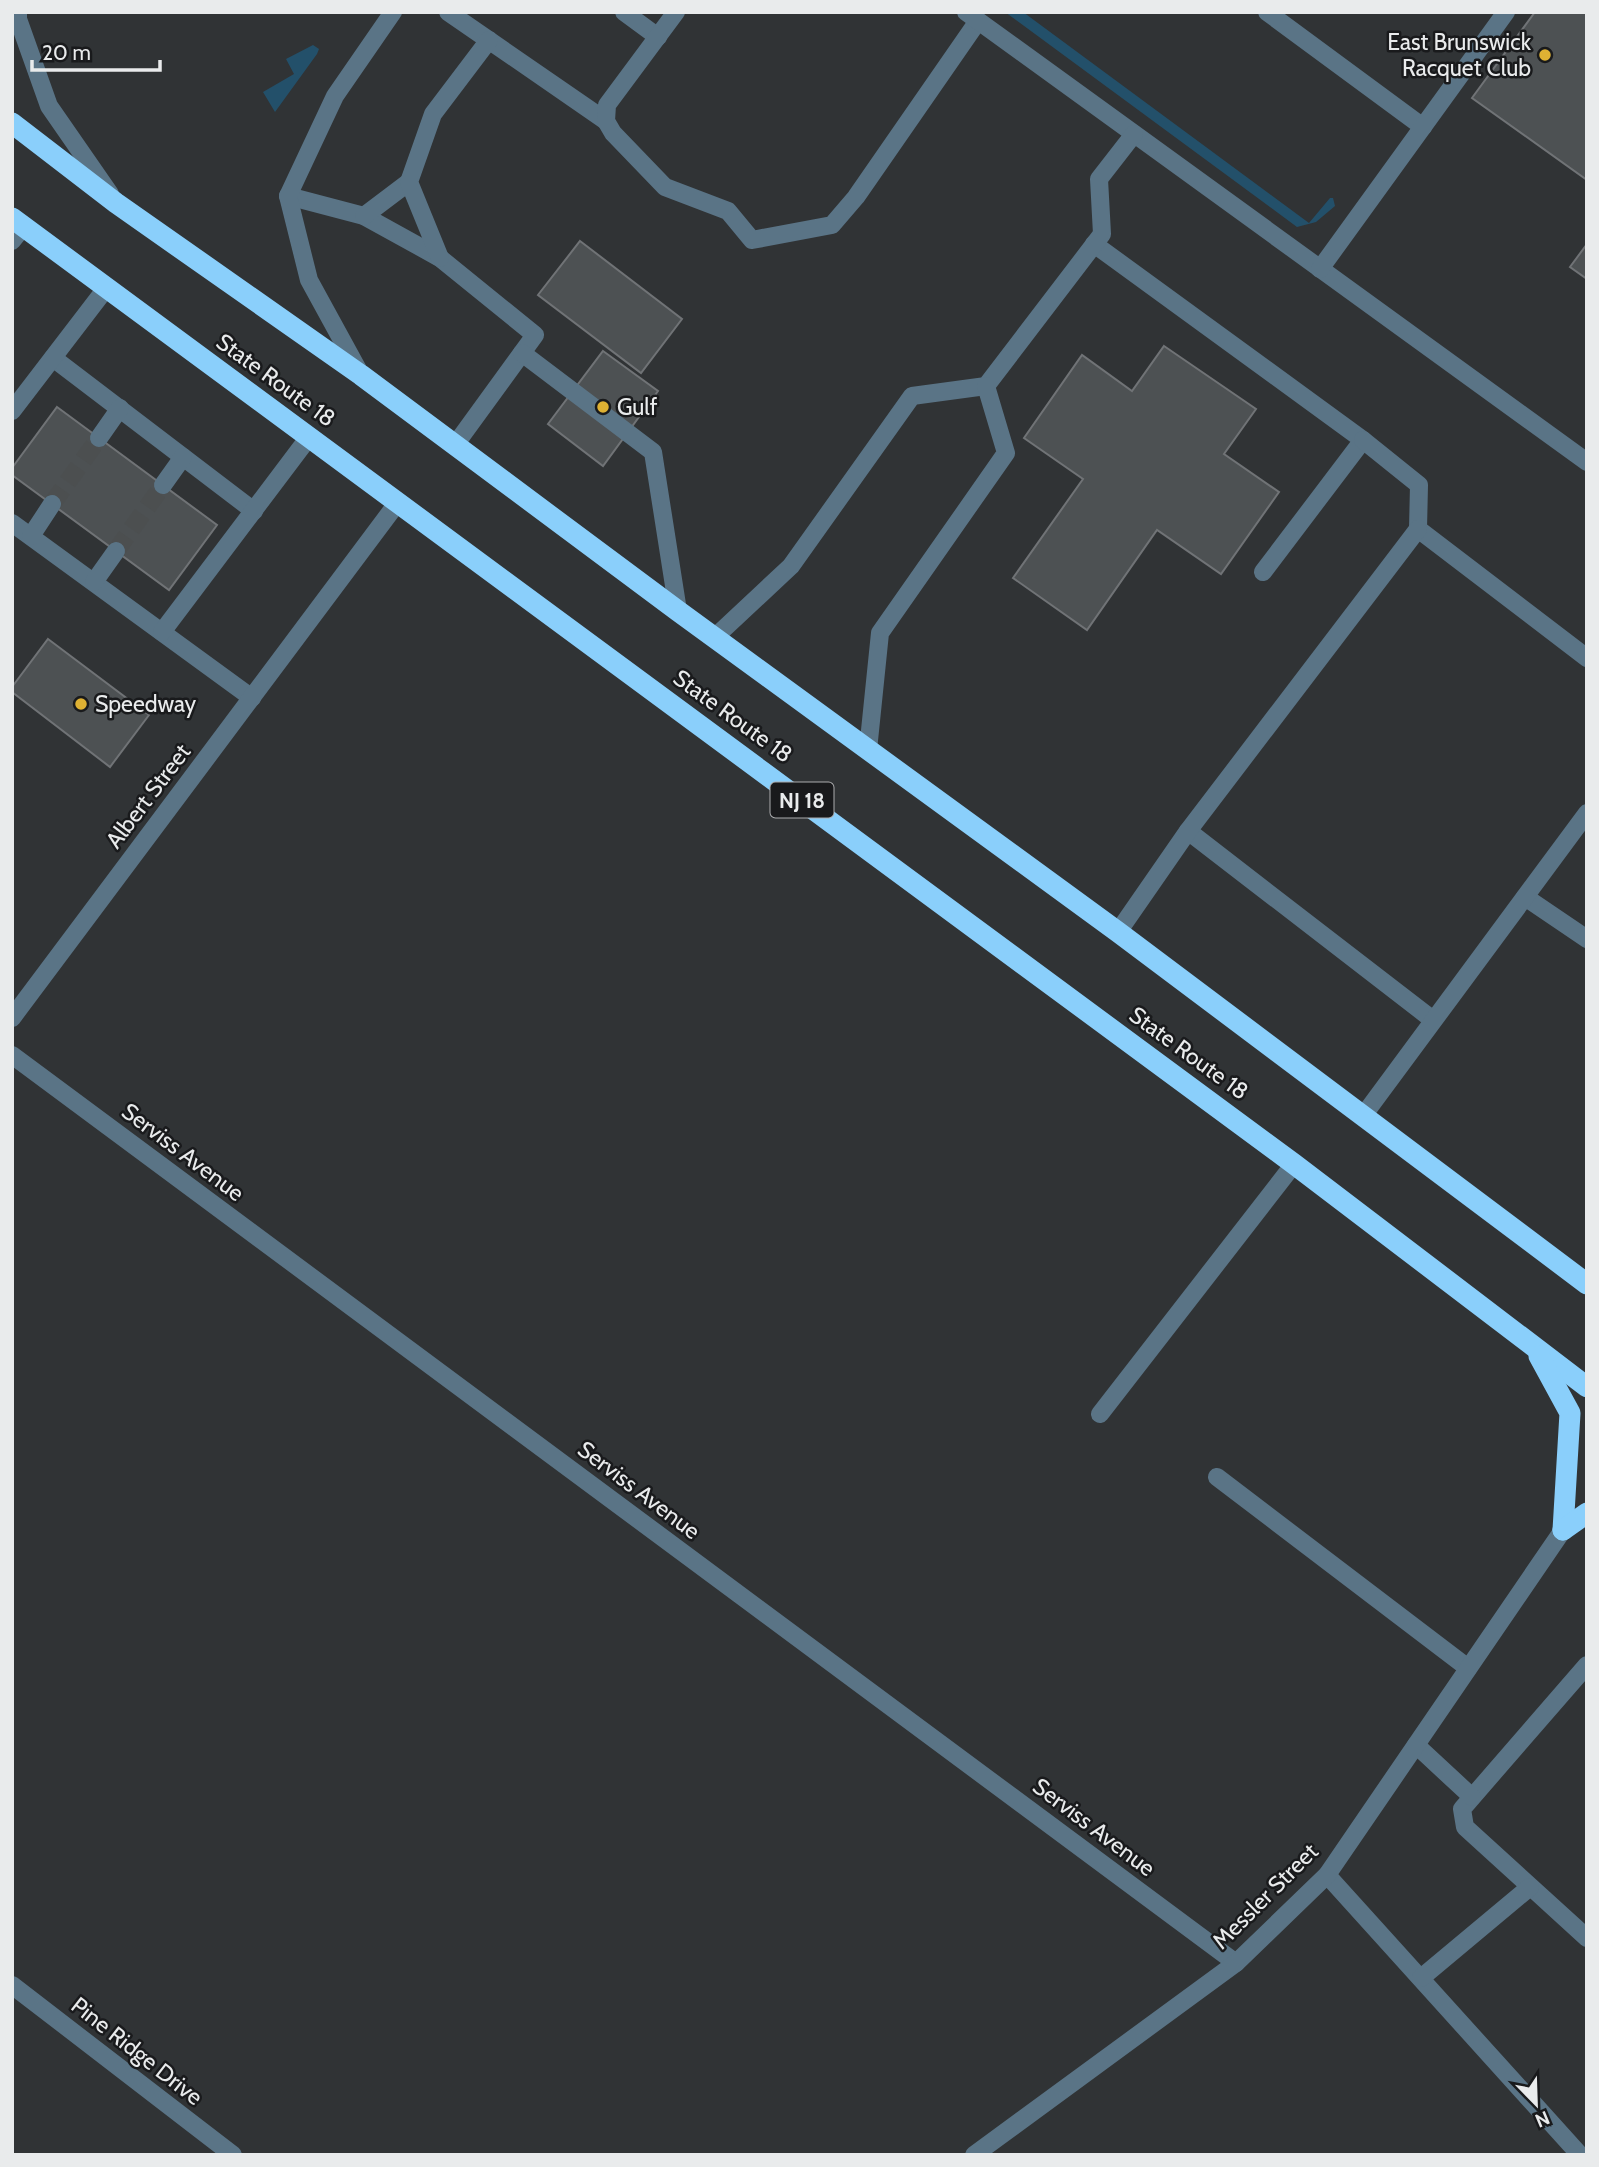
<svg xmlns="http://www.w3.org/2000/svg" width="1599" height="2167" viewBox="0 0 1599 2167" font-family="Cabin,sans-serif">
  <rect width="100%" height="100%" fill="#303335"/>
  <g fill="#23506a">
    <polygon points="1005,12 1023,12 1309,223 1330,198 1333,198 1335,206 1316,222 1297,227"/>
    <polygon points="313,45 319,49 317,54 275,112 263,92 294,74 286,59"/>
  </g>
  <g fill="#4d5153" stroke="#707376" stroke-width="2">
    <polygon points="1535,12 1587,12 1587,180 1472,98"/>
    <polygon points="580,241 682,319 641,373 538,295"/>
    <polygon points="1587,244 1587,279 1570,267"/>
    <polygon points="1164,346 1256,409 1224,454 1279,492 1221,574 1157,530 1087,630 1013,578 1083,479 1024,438 1082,355 1132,391"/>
    <polygon points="603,351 658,391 603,466 548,424"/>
    <polygon points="57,407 217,525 169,590 12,475 12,468"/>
    <polygon points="48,639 149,715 110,767 12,692 12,687"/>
  </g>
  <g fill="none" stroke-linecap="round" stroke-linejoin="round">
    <g stroke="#4c4f50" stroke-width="18" stroke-dasharray="18 9" stroke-linecap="butt">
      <polyline points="52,504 99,438"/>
      <polyline points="116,551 163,485"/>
    </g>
    <g stroke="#5a7486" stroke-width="18">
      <polyline points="18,12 18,19 49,106 110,194"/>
      <polyline points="448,12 606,121"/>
      <polyline points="624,12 658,37"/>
      <polyline points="676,12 607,105 606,121 613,133 665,187 728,211 752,240 832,225 856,197 978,21"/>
      <polyline points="966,12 1587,462"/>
      <polyline points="1267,12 1423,127"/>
      <polyline points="288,196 364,216 440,258 535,335 455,445"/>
      <polyline points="364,216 409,182"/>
      <polyline points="12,241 24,226"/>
      <polyline points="1094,244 1363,440 1263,572"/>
      <polyline points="440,258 409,182 433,114 489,40"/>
      <polyline points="1320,269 1506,12"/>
      <polyline points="522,353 653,452 678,611"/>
      <polyline points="53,358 254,511"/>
      <polyline points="361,375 309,280 288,196 335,96 393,12"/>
      <polyline points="12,411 107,287"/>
      <polyline points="99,438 120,408"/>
      <polyline points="1363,440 1419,485 1418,529 1587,658"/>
      <polyline points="163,485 183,457"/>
      <polyline points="12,523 252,698"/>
      <polyline points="31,536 52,504"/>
      <polyline points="94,582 116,551"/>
      <polyline points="162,632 309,437"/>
      <polyline points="714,638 791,566 912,396 986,386 1102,234 1099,179 1134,134"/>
      <polyline points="868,750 880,633 1006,453 986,386"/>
      <polyline points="1188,831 1433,1020"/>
      <polyline points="1525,897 1587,939"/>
      <polyline points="1118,932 1188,831 1418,529"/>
      <polyline points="12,1018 398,502"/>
      <polyline points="12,1055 1236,1963"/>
      <polyline points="1363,1116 1587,813"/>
      <polyline points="1100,1414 1294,1164"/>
      <polyline points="1217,1477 1468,1668"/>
      <polyline points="1587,1665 1462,1809 1465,1827 1587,1938"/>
      <polyline points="1416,1745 1472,1797"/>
      <polyline points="1327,1875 1580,2155"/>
      <polyline points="1421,1978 1530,1887"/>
      <polyline points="12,1985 233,2155"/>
      <polyline points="974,2155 1236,1963 1327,1875 1563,1530"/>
    </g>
    <g stroke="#8acffb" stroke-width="21">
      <polyline points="12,123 116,203 361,375 678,611 1118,932 1587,1284"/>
      <polyline points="12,218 1294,1164 1587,1387"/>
      <polyline points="1539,1356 1570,1413 1563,1530"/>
      <polyline points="1563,1530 1587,1513"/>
    </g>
  </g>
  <g fill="#deb133" stroke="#191a1c" stroke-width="2.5">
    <circle cx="1545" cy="55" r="7"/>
    <circle cx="603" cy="407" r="7"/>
    <circle cx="81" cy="704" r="7"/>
  </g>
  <g text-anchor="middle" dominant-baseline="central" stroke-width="5" stroke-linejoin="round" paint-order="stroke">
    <rect fill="#191a1c" stroke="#abacae" stroke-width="2" x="770.5" y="782.5" width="63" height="35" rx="5"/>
    <g font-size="21" font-weight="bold" fill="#e9ebec">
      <text x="802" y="800">NJ 18</text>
    </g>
    <g font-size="23" fill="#e9ebec" stroke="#191a1c" text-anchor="start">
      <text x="1531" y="42" text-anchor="end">East Brunswick<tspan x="1531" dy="26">Racquet Club</tspan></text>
      <text x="617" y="407">Gulf</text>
      <text x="95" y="704">Speedway</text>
    </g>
    <g font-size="23" fill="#e9ebec" stroke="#191a1c">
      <text transform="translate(276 380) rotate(36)">State Route 18</text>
      <text transform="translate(733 716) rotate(36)">State Route 18</text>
      <text transform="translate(148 796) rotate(-53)">Albert Street</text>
      <text transform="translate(1189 1053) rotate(36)">State Route 18</text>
      <text transform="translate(183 1152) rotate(37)">Serviss Avenue</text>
      <text transform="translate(639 1490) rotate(37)">Serviss Avenue</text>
      <text transform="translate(1094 1827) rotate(37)">Serviss Avenue</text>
      <text transform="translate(1265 1896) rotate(-45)">Messler Street</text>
      <text transform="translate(137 2051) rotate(38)">Pine Ridge Drive</text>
    </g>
  </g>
  <rect width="1599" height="2167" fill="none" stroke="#e9ebec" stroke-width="28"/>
  <g transform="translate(1536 2104) rotate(157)" stroke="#191a1c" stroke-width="5" paint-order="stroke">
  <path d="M0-5L12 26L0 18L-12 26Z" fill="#e9ebec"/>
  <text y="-10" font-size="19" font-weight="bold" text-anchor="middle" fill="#e9ebec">N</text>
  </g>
  <path d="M32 60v10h128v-10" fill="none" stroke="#e9ebec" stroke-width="3.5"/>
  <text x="42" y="60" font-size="21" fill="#e9ebec" stroke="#191a1c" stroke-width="5" paint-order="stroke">20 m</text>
</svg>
